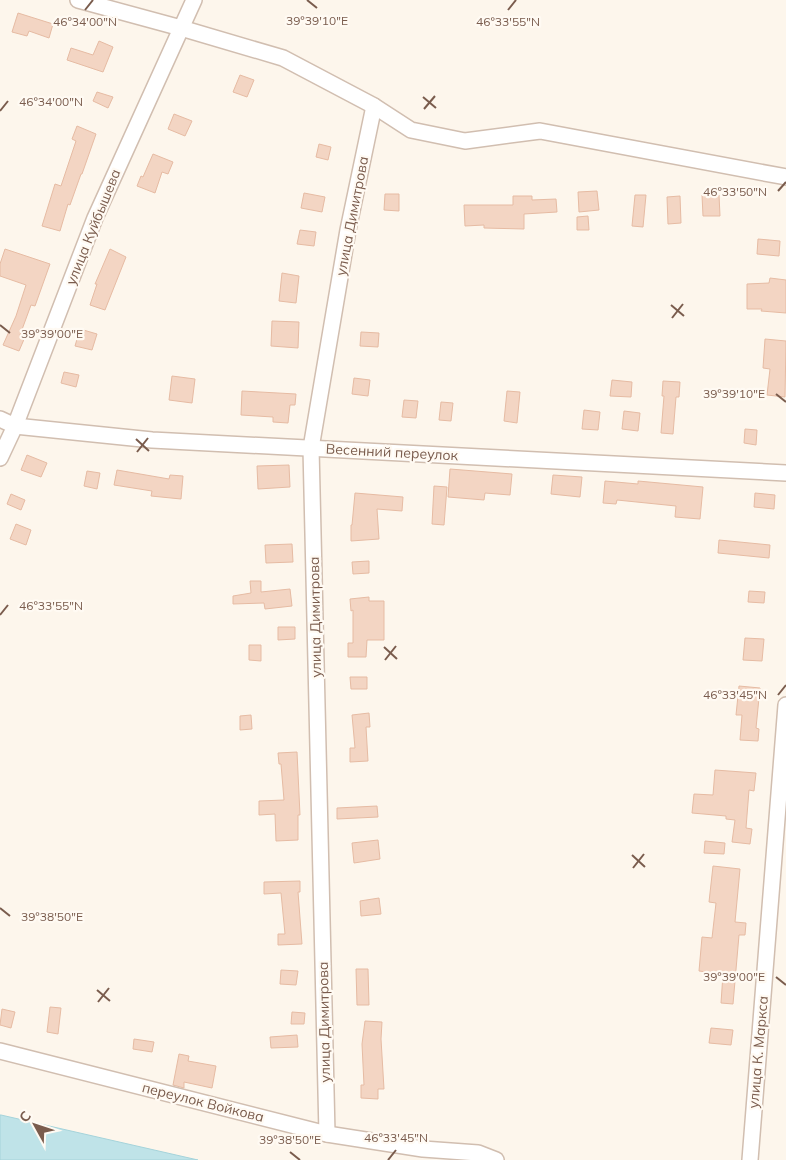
<svg xmlns="http://www.w3.org/2000/svg" width="786" height="1160" viewBox="0 0 786 1160" font-family="Mulish,sans-serif">
  <rect width="100%" height="100%" fill="#fdf6ec"/>
  <polygon fill="#bfe3e8" stroke="#a5d3da" points="0,1115 1,1115 198,1160 0,1160"/>
  <g fill="#f3d5c3" stroke="#e6bba3">
    <polygon points="18,13 53,24 49,38 29,31 27,36 12,32"/>
    <polygon points="99,41 113,47 103,72 67,60 71,48 93,55"/>
    <polygon points="240,75 254,80 247,97 233,92"/>
    <polygon points="97,92 113,97 108,108 93,101"/>
    <polygon points="174,114 192,121 185,136 168,129"/>
    <polygon points="77,126 96,134 82,174 81,174 70,205 68,204 60,231 42,226 55,184 61,186 76,141 72,139"/>
    <polygon points="319,144 331,147 328,160 316,157"/>
    <polygon points="153,154 173,162 168,174 162,172 155,193 137,186 141,176 143,177"/>
    <polygon points="597,191 599,210 579,212 578,192"/>
    <polygon points="304,193 325,197 322,212 301,208"/>
    <polygon points="385,194 399,194 399,211 384,210"/>
    <polygon points="635,195 646,195 643,227 632,226"/>
    <polygon points="702,195 719,195 720,216 703,216"/>
    <polygon points="513,196 532,196 532,200 556,199 557,212 524,214 524,229 484,228 484,225 465,226 464,205 513,205"/>
    <polygon points="680,196 681,223 668,224 667,197"/>
    <polygon points="588,216 589,230 577,230 577,217"/>
    <polygon points="300,230 316,232 314,246 297,244"/>
    <polygon points="758,239 780,241 779,256 757,254"/>
    <polygon points="5,249 50,264 35,306 31,305 20,335 25,337 19,351 3,345 16,316 26,285 0,276 0,264"/>
    <polygon points="110,249 126,257 105,310 90,305 97,284 95,284"/>
    <polygon points="282,273 299,276 296,303 279,301"/>
    <polygon points="770,278 786,280 786,313 761,311 762,309 747,309 747,284 769,283"/>
    <polygon points="272,321 299,322 298,348 271,346"/>
    <polygon points="80,329 97,334 92,350 75,346"/>
    <polygon points="361,332 379,333 378,347 360,346"/>
    <polygon points="765,339 786,341 785,397 767,395 770,369 763,368"/>
    <polygon points="64,372 79,375 76,387 61,383"/>
    <polygon points="172,376 195,379 192,403 169,400"/>
    <polygon points="354,378 370,380 368,396 352,394"/>
    <polygon points="612,380 632,382 631,397 610,396"/>
    <polygon points="663,381 680,382 679,397 676,397 673,434 661,433 664,396 662,396"/>
    <polygon points="242,391 296,394 295,405 290,405 288,423 273,422 273,417 241,415"/>
    <polygon points="507,391 520,392 517,423 504,421"/>
    <polygon points="404,400 418,401 416,418 402,417"/>
    <polygon points="441,402 453,403 451,421 439,420"/>
    <polygon points="584,410 600,412 598,430 582,429"/>
    <polygon points="624,411 640,413 638,431 622,429"/>
    <polygon points="745,429 757,430 756,445 744,443"/>
    <polygon points="27,455 47,463 41,477 21,470"/>
    <polygon points="289,465 290,487 258,489 257,466"/>
    <polygon points="450,469 512,474 510,495 485,493 484,500 448,497"/>
    <polygon points="117,470 169,479 170,475 183,476 181,499 151,496 152,491 114,485"/>
    <polygon points="87,471 100,473 97,489 84,486"/>
    <polygon points="553,475 582,477 580,497 551,494"/>
    <polygon points="605,481 638,484 638,481 703,487 700,519 675,517 676,506 617,500 616,504 603,503"/>
    <polygon points="434,486 447,487 444,525 432,524"/>
    <polygon points="355,493 403,497 402,511 377,509 379,539 351,541 351,525 352,525"/>
    <polygon points="755,493 775,495 774,509 754,507"/>
    <polygon points="11,494 25,500 21,510 7,504"/>
    <polygon points="16,524 31,530 26,545 10,539"/>
    <polygon points="719,540 770,545 769,558 718,553"/>
    <polygon points="292,544 293,562 266,563 265,545"/>
    <polygon points="369,561 369,573 353,574 352,562"/>
    <polygon points="250,581 261,581 261,592 290,589 292,606 265,609 264,603 233,604 233,596 251,593"/>
    <polygon points="749,591 765,592 764,603 748,602"/>
    <polygon points="369,597 369,601 384,601 384,640 367,640 366,657 348,657 348,643 353,643 353,610 351,611 350,599"/>
    <polygon points="278,627 295,627 295,639 278,640"/>
    <polygon points="745,638 764,639 762,661 743,660"/>
    <polygon points="249,645 261,645 261,661 249,660"/>
    <polygon points="350,677 367,677 367,689 351,689"/>
    <polygon points="739,686 760,688 756,728 759,729 758,741 740,740 742,715 736,715"/>
    <polygon points="369,713 370,727 366,727 368,761 350,762 350,748 355,748 352,715"/>
    <polygon points="251,715 252,729 240,730 240,716"/>
    <polygon points="297,752 300,815 298,815 298,840 276,841 275,814 259,815 259,801 284,800 281,764 279,764 278,753"/>
    <polygon points="715,770 756,773 754,791 749,790 746,828 752,829 750,844 732,842 735,820 726,819 726,816 692,813 694,794 713,795"/>
    <polygon points="377,806 378,817 337,819 337,808"/>
    <polygon points="378,840 380,859 354,863 352,843"/>
    <polygon points="705,841 725,843 724,854 704,853"/>
    <polygon points="713,866 740,869 735,922 746,923 745,935 739,935 733,1004 721,1003 723,974 699,971 702,937 712,938 716,903 709,902"/>
    <polygon points="300,881 300,892 298,892 302,944 278,945 278,934 285,934 281,893 264,894 264,882"/>
    <polygon points="379,898 381,914 361,916 360,901"/>
    <polygon points="356,969 368,969 369,1005 357,1005"/>
    <polygon points="281,970 298,971 296,985 280,984"/>
    <polygon points="50,1007 61,1008 58,1034 47,1032"/>
    <polygon points="2,1009 15,1012 11,1028 0,1025"/>
    <polygon points="292,1012 305,1013 304,1024 291,1024"/>
    <polygon points="365,1021 382,1022 381,1039 384,1089 378,1089 378,1099 361,1098 361,1085 364,1085 362,1044"/>
    <polygon points="711,1028 733,1030 731,1045 709,1043"/>
    <polygon points="297,1035 298,1047 271,1048 270,1037"/>
    <polygon points="134,1039 154,1042 152,1052 133,1049"/>
    <polygon points="179,1054 189,1056 188,1061 216,1066 212,1088 184,1082 184,1088 173,1085"/>
  </g>
  <g fill="none" stroke-linecap="round" stroke-linejoin="round">
    <defs>
      <g id="minor">
        <polyline points="78,0 181,28 283,58 374,106 411,130 465,141 540,131 786,177"/>
        <polyline points="0,419 15,426 152,440 786,473"/>
        <polyline points="0,458 15,426 95,218 194,0"/>
        <polyline points="0,1051 327,1134 423,1149 478,1153 496,1160"/>
        <polyline points="327,1134 311,448 348,230 374,106"/>
        <polyline points="750,1160 786,705"/>
      </g>
    </defs>
    <use href="#minor" stroke="#d1beb0" stroke-width="18"/>
    <use href="#minor" stroke="#fff" stroke-width="15"/>
  </g>
  <path fill="none" stroke="#7a5c4d" stroke-width="2" d="M307 0 317 8M85 10 93 0M508 10 516 0M423 97 436 108M424 109 435 96M0 111 8 101M778 191 786 182M671 305 684 316M672 318 683 304M0 325 10 333M776 394 786 402M136 439 149 451M137 452 148 438M0 615 8 605M384 647 397 659M385 660 396 646M778 695 786 685M632 855 645 867M633 868 644 854M0 908 10 916M776 977 786 985M97 990 110 1001M98 1002 109 988M290 1152 300 1160M388 1160 396 1150"/>
  <g text-anchor="middle" dominant-baseline="central" stroke-width="4.5" stroke-linejoin="round" paint-order="stroke">
    <g font-size="14" fill="#7a5c4d" stroke="#fffaf3">
      <text transform="translate(352 216) rotate(-79)">улица Димитрова</text>
      <text transform="translate(93 227) rotate(-68)">улица Куйбышева</text>
      <text transform="translate(392 452) rotate(3)">Весенний переулок</text>
      <text transform="translate(315 617) rotate(-91)">улица Димитрова</text>
      <text transform="translate(324 1022) rotate(-91)">улица Димитрова</text>
      <text transform="translate(758 1052) rotate(-85)">улица К. Маркса</text>
      <text transform="translate(203 1102) rotate(14)">переулок Войкова</text>
    </g>
  </g>
  <g font-size="12" text-anchor="middle" fill="#7a5c4d" stroke="#fffaf3" stroke-width="4.5" stroke-linejoin="round" paint-order="stroke">
    <text x="317" y="25">39°39'10"E</text>
    <text x="85" y="26">46°34'00"N</text>
    <text x="508" y="26">46°33'55"N</text>
    <text x="51" y="106">46°34'00"N</text>
    <text x="735" y="196">46°33'50"N</text>
    <text x="52" y="338">39°39'00"E</text>
    <text x="734" y="398">39°39'10"E</text>
    <text x="51" y="610">46°33'55"N</text>
    <text x="735" y="699">46°33'45"N</text>
    <text x="52" y="921">39°38'50"E</text>
    <text x="734" y="981">39°39'00"E</text>
    <text x="396" y="1142">46°33'45"N</text>
    <text x="290" y="1144">39°38'50"E</text>
  </g>
  <g transform="translate(35 1125) rotate(310)" stroke="#fffaf3" stroke-width="4" paint-order="stroke">
  <path d="M0-4L9 19L0 12L-9 19Z" fill="#7a5c4d"/>
  <text y="-8" font-size="14" font-weight="bold" text-anchor="middle" fill="#7a5c4d">С</text>
  </g>
</svg>
